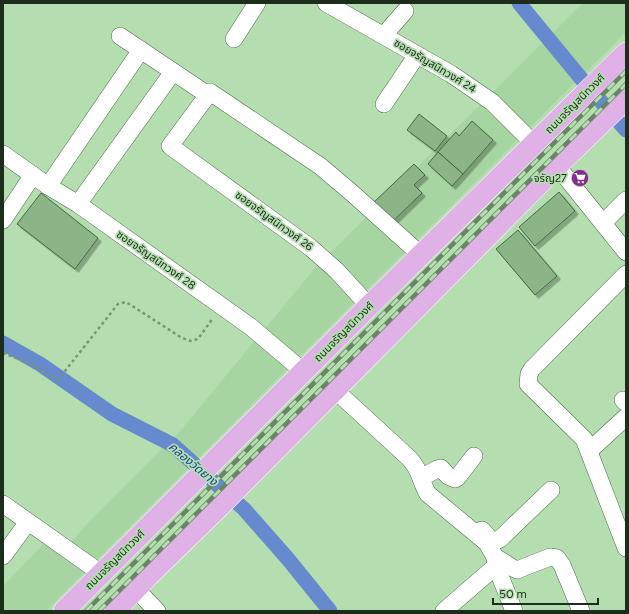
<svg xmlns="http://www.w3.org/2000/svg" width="629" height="614" viewBox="0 0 629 614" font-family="Figtree,'Noto Sans Thai',sans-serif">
  <defs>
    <filter id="shadow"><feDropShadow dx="3.5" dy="3.5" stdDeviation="0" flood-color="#0004"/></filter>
  </defs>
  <rect width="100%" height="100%" fill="#b4deb0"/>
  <polygon fill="#a6d5a1" points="583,3 626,3 626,32 281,375 46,611 3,611 3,586 53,534 70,544 87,524 180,431 316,267"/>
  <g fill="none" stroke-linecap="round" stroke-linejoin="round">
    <g stroke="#668acd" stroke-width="15">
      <polyline points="519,3 584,82 626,130"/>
      <polyline points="3,343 40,364 112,414 173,445 244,509 288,559 330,611"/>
    </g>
  </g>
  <g fill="#8bb487" stroke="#436940" filter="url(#shadow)">
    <polygon points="419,114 447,136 435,151 407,130"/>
    <polygon points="472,121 493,140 463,174 438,152 456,132 459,136"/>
    <polygon points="438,152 463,174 452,186 428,164"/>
    <polygon points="414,164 425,175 414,185 422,193 391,223 372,204"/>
    <polygon points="559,192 575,211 535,246 519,227"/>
    <polygon points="41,193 98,238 75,269 17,224"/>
    <polygon points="518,230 557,276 535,295 496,249"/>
  </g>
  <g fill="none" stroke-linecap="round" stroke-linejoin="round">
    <defs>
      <g id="minor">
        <polyline points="326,3 451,74 492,102 534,144"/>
        <polyline points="384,35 405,11"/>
        <polyline points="120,36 202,91"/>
        <polyline points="234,39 257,3"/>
        <polyline points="384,104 417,55"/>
        <polyline points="3,154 48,186 78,204 251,327 304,372"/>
        <polyline points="557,166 626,252"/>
        <polyline points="48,186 141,50"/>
        <polyline points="78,204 173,72"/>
        <polyline points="3,220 33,175"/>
        <polyline points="603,223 626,200"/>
        <polyline points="626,274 532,369 529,374 528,384 584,439 626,548"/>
        <polyline points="369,306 337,271 311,248 170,146 210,92 320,166 352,193 421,255"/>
        <path d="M335 390 410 459C414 464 418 470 420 476 423 483 424 488 428 494L487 543 495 557 496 566 514 611"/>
        <polyline points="623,400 626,403"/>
        <polyline points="589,451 626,417"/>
        <polyline points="421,478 437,469 441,468 448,476 455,479 457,478 474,456"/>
        <polyline points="3,504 102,574"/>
        <polyline points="482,530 490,539 496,541 500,539 551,490"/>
        <polyline points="3,556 28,522"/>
        <polyline points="495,557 505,563 511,567 517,570 550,557 557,558 562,565 581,611"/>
        <polyline points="136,589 157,611"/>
        <polyline points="444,611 496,566"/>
      </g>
      <g id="major">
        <polyline points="64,611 369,306 626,53"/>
        <polyline points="115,611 148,576 220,506 557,166 626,99"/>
      </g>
    </defs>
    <use href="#minor" stroke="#496f45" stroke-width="18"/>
    <use href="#major" stroke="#fff" stroke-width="22"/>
    <polyline stroke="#789774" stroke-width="2.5" stroke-dasharray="3 3" stroke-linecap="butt" points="3,353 29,363 40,369 56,380 61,376 118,304 126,302 182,338 191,341 198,339 213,318"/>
    <use href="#minor" stroke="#fff" stroke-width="17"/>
    <use href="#major" stroke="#dfb1e6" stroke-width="21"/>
    <defs>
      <g id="rail">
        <polyline points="86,611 626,71"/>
        <polyline points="99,611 626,84"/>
      </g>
    </defs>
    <use href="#rail" stroke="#688565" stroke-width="4.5"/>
    <use href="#rail" stroke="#b4deb0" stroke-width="3" stroke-dasharray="9" stroke-linecap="butt"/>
  </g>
  <defs>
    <symbol id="supermarket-disc" viewBox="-11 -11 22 22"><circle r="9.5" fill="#862993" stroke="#b4deb0"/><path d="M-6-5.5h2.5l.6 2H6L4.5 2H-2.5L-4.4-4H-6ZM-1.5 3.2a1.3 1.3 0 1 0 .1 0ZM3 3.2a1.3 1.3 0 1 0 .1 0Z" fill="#fff"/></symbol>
  </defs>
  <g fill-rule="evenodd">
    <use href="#supermarket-disc" x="570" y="168" width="20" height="20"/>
  </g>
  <g text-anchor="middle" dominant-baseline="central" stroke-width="3.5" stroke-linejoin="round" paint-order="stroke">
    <g font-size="11" fill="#1d2d1b" stroke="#b4deb0">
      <text transform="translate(435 66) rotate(31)">ซอยจรัญสนิทวงศ์ 24</text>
      <text transform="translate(575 104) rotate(-45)">ถนนจรัญสนิทวงศ์</text>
      <text transform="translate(274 221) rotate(36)">ซอยจรัญสนิทวงศ์ 26</text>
      <text transform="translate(156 260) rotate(35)">ซอยจรัญสนิทวงศ์ 28</text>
      <text transform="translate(344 332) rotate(-45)">ถนนจรัญสนิทวงศ์</text>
      <text transform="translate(115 560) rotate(-45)">ถนนจรัญสนิทวงศ์</text>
    </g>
    <g font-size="11" fill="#1d2d1b" stroke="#b4deb0" text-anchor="end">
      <text x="567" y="178">จรัญ27</text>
    </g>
    <g font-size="12" font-style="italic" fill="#1a4191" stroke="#b4deb0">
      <text transform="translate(193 464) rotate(40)">คลองวัดยาง</text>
    </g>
  </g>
  <rect width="629" height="614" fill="none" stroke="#1d2d1b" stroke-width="8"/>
  <path d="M493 598v6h105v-6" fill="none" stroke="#1d2d1b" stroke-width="2"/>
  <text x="499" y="598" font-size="12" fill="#1d2d1b" stroke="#b4deb0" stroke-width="3" paint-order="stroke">50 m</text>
</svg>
